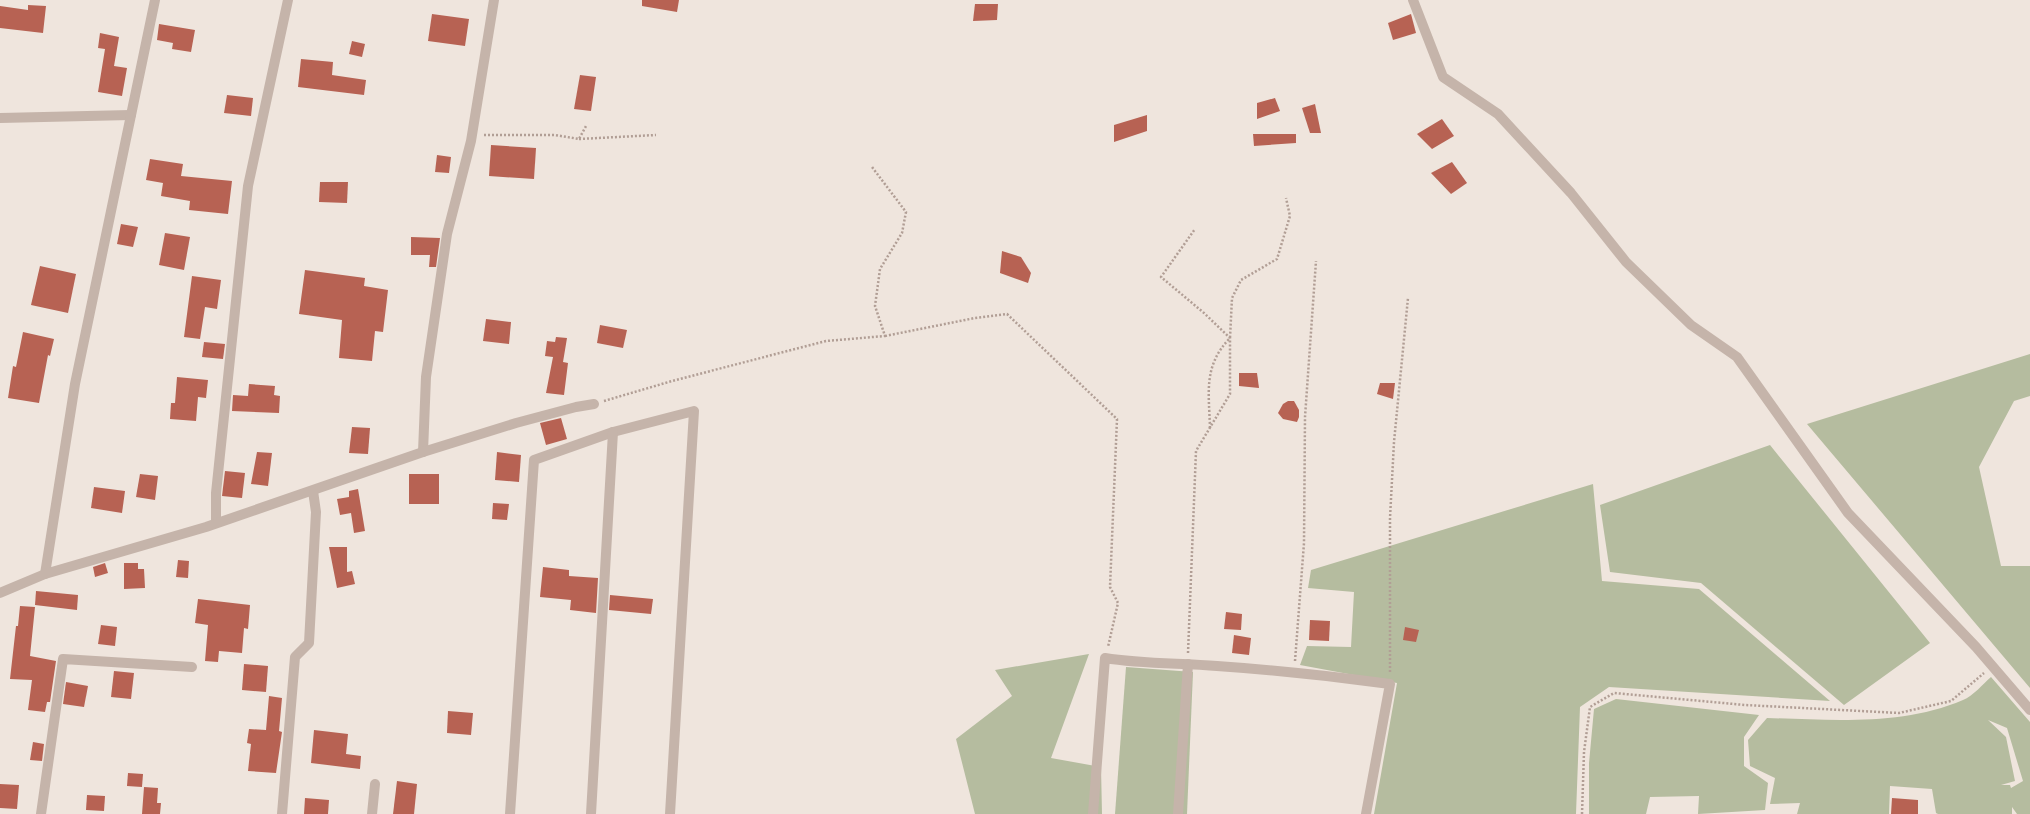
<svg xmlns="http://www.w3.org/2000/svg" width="2030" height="814" viewBox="0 0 2030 814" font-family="Poppins,sans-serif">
  <rect width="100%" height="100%" fill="#efe5dd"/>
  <g fill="#b5bc9f" fill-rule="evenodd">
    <polygon points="2030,354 2030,396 2014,401 1979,467 2001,566 2030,566 2030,688 1807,424"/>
    <polygon points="1770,445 1930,643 1844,705 1701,583 1610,572 1600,505"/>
    <polygon points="1593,484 1602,581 1699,589 1830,701 1609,687 1580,707 1576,814 1374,814 1397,683 1300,665 1307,646 1351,647 1354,592 1308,588 1311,570"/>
    <polygon points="1089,654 1051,758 1101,767 1102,814 975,814 956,739 1012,696 995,670"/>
    <polygon points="1126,667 1193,672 1187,814 1115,814"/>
    <path d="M1991 677 2030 722V814H2017L2012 807V814H1938L1936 813 1932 789 1890 786 1889 814H1797L1800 803 1770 804 1775 778 1750 766 1748 740 1767 718C1832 720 1902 726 1963 700 1973 696 1983 684 1991 677ZM1988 720 2007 728 2023 781 2011 788 2010 785H2001L2015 781 2006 737Z"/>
    <polygon points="1616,699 1759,715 1744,737 1744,766 1768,783 1765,810 1698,814 1699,796 1650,797 1646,814 1589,814 1589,763 1594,709"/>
  </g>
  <g fill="#b76253">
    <polygon points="642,0 679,0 677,12 642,6"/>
    <polygon points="975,4 998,4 997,20 973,21"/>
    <polygon points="28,5 46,6 43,33 0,28 0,6 28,10"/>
    <polygon points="432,14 469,19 465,46 428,41"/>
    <polygon points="1411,14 1416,33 1393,40 1388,23"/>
    <polygon points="159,24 195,30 191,52 172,49 173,43 157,40"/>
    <polygon points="100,33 119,37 114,66 127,68 122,96 98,92 105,49 98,48"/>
    <polygon points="352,41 365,44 362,57 349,54"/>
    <polygon points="301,59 333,62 332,75 366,80 364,95 298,87"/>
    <polygon points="580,75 596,77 591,111 574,109"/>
    <polygon points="227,95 253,98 251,116 224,113"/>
    <polygon points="1275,98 1280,111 1257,119 1257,103"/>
    <polygon points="1315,104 1321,133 1310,133 1302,108"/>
    <polygon points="1147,115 1147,131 1114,142 1114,125"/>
    <polygon points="1442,119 1454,136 1432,149 1417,134"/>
    <polygon points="1253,134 1296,134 1296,143 1254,146"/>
    <polygon points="491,145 536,148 534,179 489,176"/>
    <polygon points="437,155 451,157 449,173 435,172"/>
    <polygon points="150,159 183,164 181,176 232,181 228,214 189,210 190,201 161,196 163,183 146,180"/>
    <polygon points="1452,162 1467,183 1451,194 1431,173"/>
    <polygon points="320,182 348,182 347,203 319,202"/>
    <polygon points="121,224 138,227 133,247 117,244"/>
    <polygon points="165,233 190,237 184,270 159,265"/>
    <polygon points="411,237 440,238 436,267 429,267 430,255 411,255"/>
    <polygon points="1002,251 1021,257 1031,273 1028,283 1000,273"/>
    <polygon points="40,266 76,274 68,313 31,305"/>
    <polygon points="305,270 365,278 364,286 388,290 383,332 375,331 372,361 339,358 342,320 299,314"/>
    <polygon points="192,276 221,280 217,309 205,307 200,339 184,337"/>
    <polygon points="486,319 511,322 509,344 483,341"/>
    <polygon points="600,325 627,330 623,348 597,343"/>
    <polygon points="23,332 54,339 50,356 48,355 39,403 8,398 13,366 16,367"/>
    <polygon points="556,337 567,338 563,362 568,363 564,395 546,393 553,357 545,356 547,341 555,342"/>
    <polygon points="204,342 225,344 223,359 202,357"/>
    <polygon points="1239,373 1257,373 1259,388 1239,386"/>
    <polygon points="177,377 208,380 206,398 198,397 196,421 170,419 171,403 175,403"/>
    <polygon points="1380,383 1395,383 1393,399 1377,394"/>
    <polygon points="249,384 275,386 274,395 280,396 279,413 232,411 233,395 248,396"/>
    <polygon points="1288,401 1294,401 1299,410 1299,417 1297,422 1283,419 1278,413 1283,404"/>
    <polygon points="561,418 567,439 546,445 540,423"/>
    <polygon points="352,427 370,428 368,454 349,453"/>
    <polygon points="257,452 272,453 268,486 251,484"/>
    <polygon points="497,452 521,455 519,482 495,480"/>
    <polygon points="225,471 245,473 242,498 222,496"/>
    <polygon points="140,474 158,476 155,500 136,497"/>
    <rect x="409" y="474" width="30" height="30"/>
    <polygon points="94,487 125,491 122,513 91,508"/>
    <polygon points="358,489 365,531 354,533 351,513 340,515 337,499 349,497 349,491"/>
    <polygon points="493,503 509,504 507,520 492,519"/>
    <polygon points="329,547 347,547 347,572 352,571 355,584 337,588"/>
    <polygon points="178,560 189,561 188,578 176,577"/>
    <polygon points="105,563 108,573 95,577 93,567"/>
    <polygon points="124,563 138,563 138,569 144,569 145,588 124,589"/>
    <polygon points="543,567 569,570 569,576 598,578 596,613 570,610 571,600 540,597"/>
    <polygon points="36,591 78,595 77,610 35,605"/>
    <polygon points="610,595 653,599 651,614 609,610"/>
    <polygon points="198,599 250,605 248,629 244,628 242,653 219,651 218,662 205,661 208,625 195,623"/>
    <polygon points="20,606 35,607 30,656 56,661 50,702 47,702 45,712 28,710 32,680 10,679 16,626 18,626"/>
    <polygon points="1226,612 1242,614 1241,630 1224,629"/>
    <polygon points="1310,620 1330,621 1329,641 1309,640"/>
    <polygon points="101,625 117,627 115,646 98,644"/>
    <polygon points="1405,627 1419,630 1416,642 1403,640"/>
    <polygon points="1234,635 1251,638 1249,655 1232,653"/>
    <polygon points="244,664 268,666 266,692 242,690"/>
    <polygon points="114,671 134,673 131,699 111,697"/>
    <polygon points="66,682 88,686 84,707 63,704"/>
    <polygon points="269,696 282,698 279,731 282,732 276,773 248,771 251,744 247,743 249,729 266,730"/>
    <polygon points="448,711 473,713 471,735 447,733"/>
    <polygon points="314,730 348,734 346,754 361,756 360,769 311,763"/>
    <polygon points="33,742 44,744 42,761 30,760"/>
    <polygon points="128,773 143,774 142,787 127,786"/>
    <polygon points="397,781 417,784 414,814 393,814"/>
    <polygon points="0,784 19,785 17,809 0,808"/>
    <polygon points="144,787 158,788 157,803 161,803 160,814 142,814"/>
    <polygon points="87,795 105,796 104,811 86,810"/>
    <polygon points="305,798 329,800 328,814 304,814"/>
    <polygon points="1892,798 1918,800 1918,814 1891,814"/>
  </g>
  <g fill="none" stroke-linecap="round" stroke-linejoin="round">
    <g stroke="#b19e95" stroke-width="2.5" stroke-dasharray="2 2" stroke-linecap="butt">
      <polyline points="484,135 555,135 579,139 586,126"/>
      <polyline points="579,139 656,135"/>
      <polyline points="885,336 975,318 1007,314 1117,419 1110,587 1118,603 1108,647"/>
      <polyline points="604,401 672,381 826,341 885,336 875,306 880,269 902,233 906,212 872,167"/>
      <path d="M1210 428C1209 392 1203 366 1230 338L1232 298 1241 280 1277 259 1290 216 1286 198"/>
      <polyline points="1188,653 1196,451 1230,394 1230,338 1204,313 1161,277 1195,229"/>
      <polyline points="1295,661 1304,543 1305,417 1316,261"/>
      <polyline points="1390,672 1390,518 1394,442 1408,298"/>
      <polyline points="1582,814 1584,752 1590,707 1614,693 1745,705 1899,713 1951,701 1984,673"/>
    </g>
    <g stroke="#c5b4aa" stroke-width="10">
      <polyline points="1413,0 1443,77 1498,114 1571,193 1626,262 1691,325 1737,357 1848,513 1976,647 2030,710"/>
      <polyline points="0,118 131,115"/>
      <polyline points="423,452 426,377 447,234 471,141 494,0"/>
      <polyline points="216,522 216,493 248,186 288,0"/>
      <polyline points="45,574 75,384 155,0"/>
      <polyline points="0,593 45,574 206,527 423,452 516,423 576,407 594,404"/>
      <polyline points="41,814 63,659 192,667"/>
      <polyline points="282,814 295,657 309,643 316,512 313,491"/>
      <polyline points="372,814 375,784"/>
      <polyline points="510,814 534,460 613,432 694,411 670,814"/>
      <polyline points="591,814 613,432"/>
      <path d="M1093 814 1105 658C1142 664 1180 663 1217 666 1275 670 1332 676 1390 684L1366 814"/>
      <polyline points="1178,814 1188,664"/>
    </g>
  </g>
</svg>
